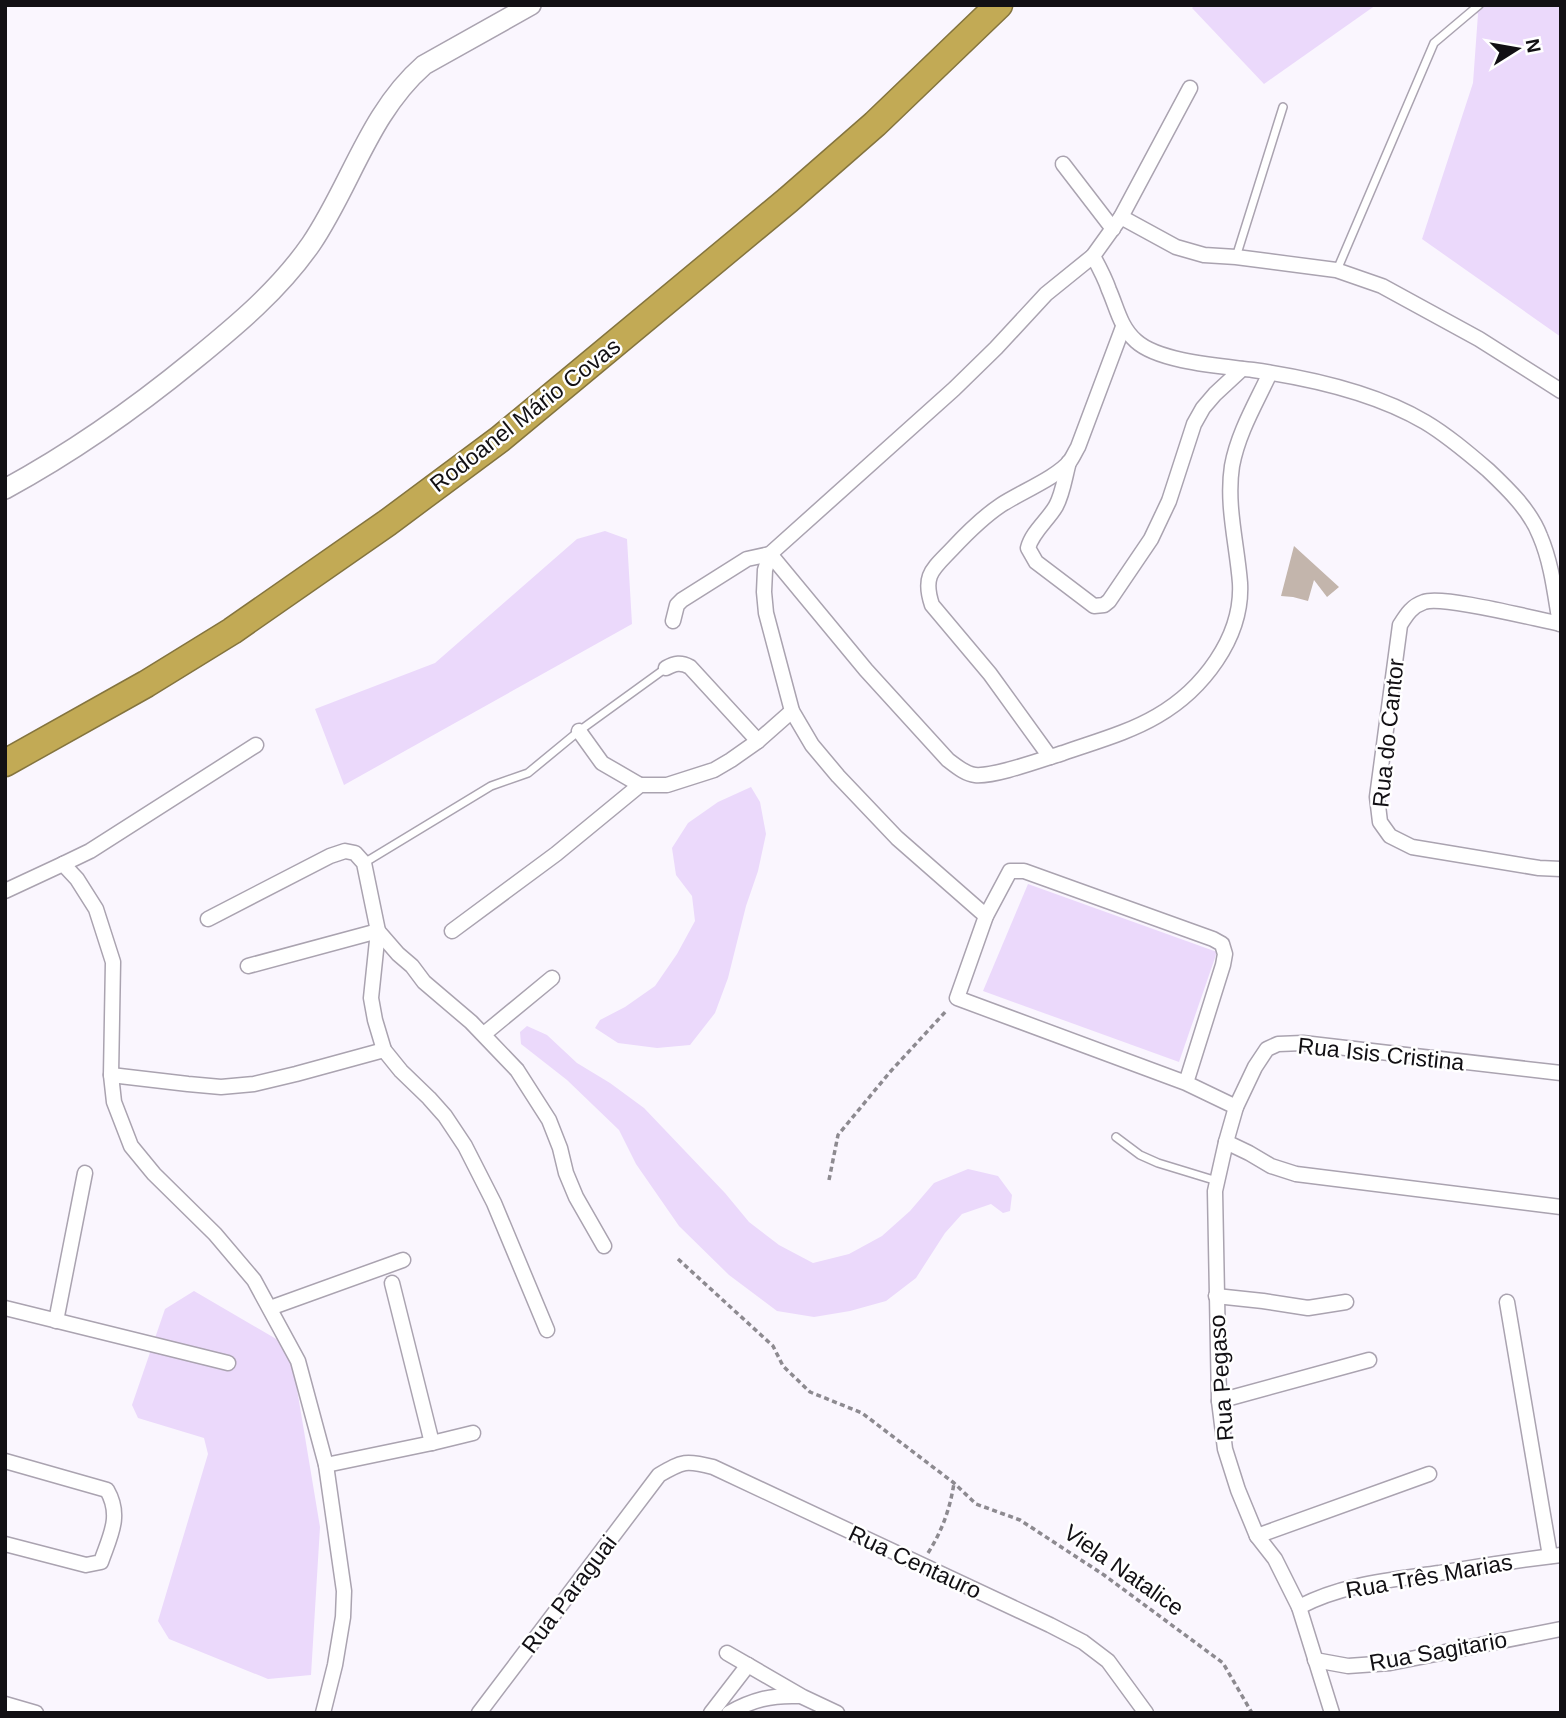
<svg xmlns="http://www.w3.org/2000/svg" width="1566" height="1718" viewBox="0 0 1566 1718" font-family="Helvetica,sans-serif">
  <rect width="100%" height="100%" fill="#faf6fe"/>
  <g fill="#ebd9fb">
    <polygon points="1195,5 1376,5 1264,84 1192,8"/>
    <polygon points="1471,5 1561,5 1561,337 1422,239 1473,83 1478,14"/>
    <polygon points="605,531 627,539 632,624 344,785 315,709 435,663 577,539"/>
    <polygon points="751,787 760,802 766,834 758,871 746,906 728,978 715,1013 690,1045 657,1048 618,1043 595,1028 600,1020 625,1007 655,986 677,954 695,921 692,896 676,875 672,848 688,823 718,802"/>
    <polygon points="1028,884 1217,952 1179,1062 983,991"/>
    <polygon points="527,1026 547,1035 577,1063 610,1083 644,1108 725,1193 749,1222 779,1245 813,1263 849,1254 882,1236 910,1211 934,1183 968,1169 998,1176 1012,1195 1010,1211 1003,1213 991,1204 962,1214 945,1233 916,1278 886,1301 850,1311 814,1317 777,1311 729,1275 679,1226 636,1164 619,1130 567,1080 521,1044 520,1032"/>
    <polygon points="194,1291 290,1347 320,1527 311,1675 268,1679 169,1639 158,1621 208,1454 204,1438 138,1418 132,1405 165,1309"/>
  </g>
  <polygon fill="#c3b5ac" points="1294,546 1339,587 1327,597 1314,580 1308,601 1293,597 1281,596"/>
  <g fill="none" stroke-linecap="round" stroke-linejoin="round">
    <defs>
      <g id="service">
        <polyline points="1236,257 1283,107"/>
        <polyline points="1337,270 1434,43 1479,5"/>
        <polyline points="364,863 491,786 528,773 579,731 666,668"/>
        <polyline points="1116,1137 1140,1155 1158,1163 1217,1181"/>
      </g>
      <g id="minor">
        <polyline points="1063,164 1113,229"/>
        <polyline points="1121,217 1176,247 1204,255 1236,257 1336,270 1382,286 1479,339 1561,391"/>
        <path d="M1093 256C1099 267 1105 278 1109 290 1117 308 1120 327 1136 341 1159 362 1221 366 1253 370 1309 378 1376 393 1425 422 1447 435 1468 453 1488 470 1508 489 1530 510 1540 536 1552 564 1555 595 1560 624"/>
        <path d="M1069 462C1065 476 1063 493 1056 506 1048 520 1032 532 1028 548L1036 562 1094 606 1104 605 1109 601 1151 539 1169 501 1194 424 1203 408 1215 394 1242 369"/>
        <path d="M673 621 677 605 682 600 747 559 770 554 866 670 948 760C956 766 965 774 975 775 995 777 1043 759 1063 753 1094 742 1128 733 1157 716 1202 690 1243 638 1240 583 1237 544 1226 505 1232 466 1238 433 1256 403 1270 373"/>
        <path d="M1561 624C1535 619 1443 595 1424 602 1412 606 1407 614 1400 625L1377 797 1380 822 1390 836 1412 847 1539 868 1561 869"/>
        <path d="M666 668C675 663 681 662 690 667L758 741"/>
        <polyline points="579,731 602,763 640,785"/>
        <path d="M1050 757 990 674 932 605C922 575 933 569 952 549 967 533 983 517 1001 505 1019 493 1058 477 1070 461 1073 457 1075 452 1078 447L1123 327"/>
        <polyline points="63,864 90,851 256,745"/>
        <polyline points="5,891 63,864 77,879 96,909 113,962 111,1075 114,1102 131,1146 154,1174 215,1234 254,1280 298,1361 326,1465 344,1591 343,1617 335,1665 323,1713"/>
        <polyline points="986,916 897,838 838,776 812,745 792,711 766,613 764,592 765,570 770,554 954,389 996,348 1046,294 1093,256 1121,217 1190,88"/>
        <polyline points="208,919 330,856 345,851 355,853 364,863 378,931 371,998 375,1020 384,1050 401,1071 429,1098 445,1116 465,1146 494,1203 547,1330"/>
        <polyline points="452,931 556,854 640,785 667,785 714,770 731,760 758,741 792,711"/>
        <polyline points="248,966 378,931 398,954 412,966 424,982 471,1022 517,1070 549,1120 560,1148 566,1173 576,1197 604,1246"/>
        <polyline points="484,1034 552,978"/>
        <polyline points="111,1075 188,1084 221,1087 254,1084 296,1074 384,1050"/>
        <polyline points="1186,1083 1223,965 1225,954 1222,944 1213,939 1024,871 1010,871 986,916 957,998 1186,1083 1236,1107"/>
        <polyline points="1226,1142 1249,1153 1271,1166 1296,1174 1561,1207"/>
        <polyline points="392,1283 432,1443"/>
        <polyline points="1216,1296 1263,1301 1308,1308 1346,1302"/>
        <polyline points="1507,1302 1550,1556"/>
        <polyline points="5,1308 228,1363"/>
        <polyline points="270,1308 403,1260"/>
        <polyline points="56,1321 85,1173"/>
        <polyline points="1219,1401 1369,1360"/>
        <path d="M5 1461 107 1490C122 1516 110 1536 101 1562L86 1565 5 1544"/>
        <polyline points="326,1465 432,1443 473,1433"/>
        <polyline points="1257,1536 1429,1474"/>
        <path d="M1299 1607C1343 1584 1391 1580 1439 1573 1479 1566 1520 1560 1561 1555"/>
        <polyline points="727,1653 803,1697 837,1713"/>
        <polyline points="1315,1660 1348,1666 1390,1663 1561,1629"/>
        <polyline points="5,1704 36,1713"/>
        <path d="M479 1713 659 1475C683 1461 686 1460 713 1467L1050 1625 1083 1642 1108 1661 1146 1713"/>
        <polyline points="711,1713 748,1665"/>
        <path d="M729 1713C752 1700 771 1695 798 1696"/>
        <polyline points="1332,1713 1299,1607 1275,1559 1257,1536 1238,1490 1225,1449 1219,1401 1215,1191 1226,1142 1236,1107 1255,1067 1267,1049 1278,1044 1303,1043 1561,1073"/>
      </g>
      <path id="secondary" d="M5 489C75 451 133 410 194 360 237 325 279 290 311 244 351 185 369 113 424 65L531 5"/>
      <polyline id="motorway" points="5,763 146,684 232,631 387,523 500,439 788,200 875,124 999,5"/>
    </defs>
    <use href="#service" stroke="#aaa3b0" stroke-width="10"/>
    <use href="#minor" stroke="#aaa3b0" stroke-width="17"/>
    <use href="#secondary" stroke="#aaa3b0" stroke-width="22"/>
    <use href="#motorway" stroke="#84743e" stroke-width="29"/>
    <g stroke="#8d8a90" stroke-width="3.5" stroke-dasharray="5 3.5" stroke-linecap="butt">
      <polyline points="829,1180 838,1135 890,1072 947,1010"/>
      <polyline points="678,1259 773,1346 783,1366 810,1392 862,1413 954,1483 976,1504 1020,1520 1104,1575 1223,1663 1252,1713"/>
      <path d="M928 1553C942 1531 950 1509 954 1483"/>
    </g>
    <use href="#service" stroke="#fff" stroke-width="7"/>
    <use href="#minor" stroke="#fff" stroke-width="14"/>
    <use href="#secondary" stroke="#fff" stroke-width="19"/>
    <use href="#motorway" stroke="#c2aa55" stroke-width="26"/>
  </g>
  <g text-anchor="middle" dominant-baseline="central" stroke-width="5" stroke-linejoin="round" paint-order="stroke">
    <g font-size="23" fill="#121014" stroke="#fff">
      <text transform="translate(525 415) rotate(-38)">Rodoanel Mário Covas</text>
      <text transform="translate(1388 733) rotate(-84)">Rua do Cantor</text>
      <text transform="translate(1381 1054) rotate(6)">Rua Isis Cristina</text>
      <text transform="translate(1221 1378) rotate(-94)">Rua Pegaso</text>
      <text transform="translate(915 1562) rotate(25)">Rua Centauro</text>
      <text transform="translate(1124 1570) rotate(35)">Viela Natalice</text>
      <text transform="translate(1429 1576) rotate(-10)">Rua Três Marias</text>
      <text transform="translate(569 1594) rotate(-53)">Rua Paraguai</text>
      <text transform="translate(1438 1651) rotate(-10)">Rua Sagitario</text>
    </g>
  </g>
  <rect width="1566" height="1718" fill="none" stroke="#121014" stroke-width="14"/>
  <g transform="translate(1517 49) rotate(79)" stroke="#ffffff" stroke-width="5" paint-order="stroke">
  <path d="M0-5L12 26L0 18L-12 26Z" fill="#121014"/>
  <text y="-10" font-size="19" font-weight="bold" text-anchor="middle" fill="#121014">N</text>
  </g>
</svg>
